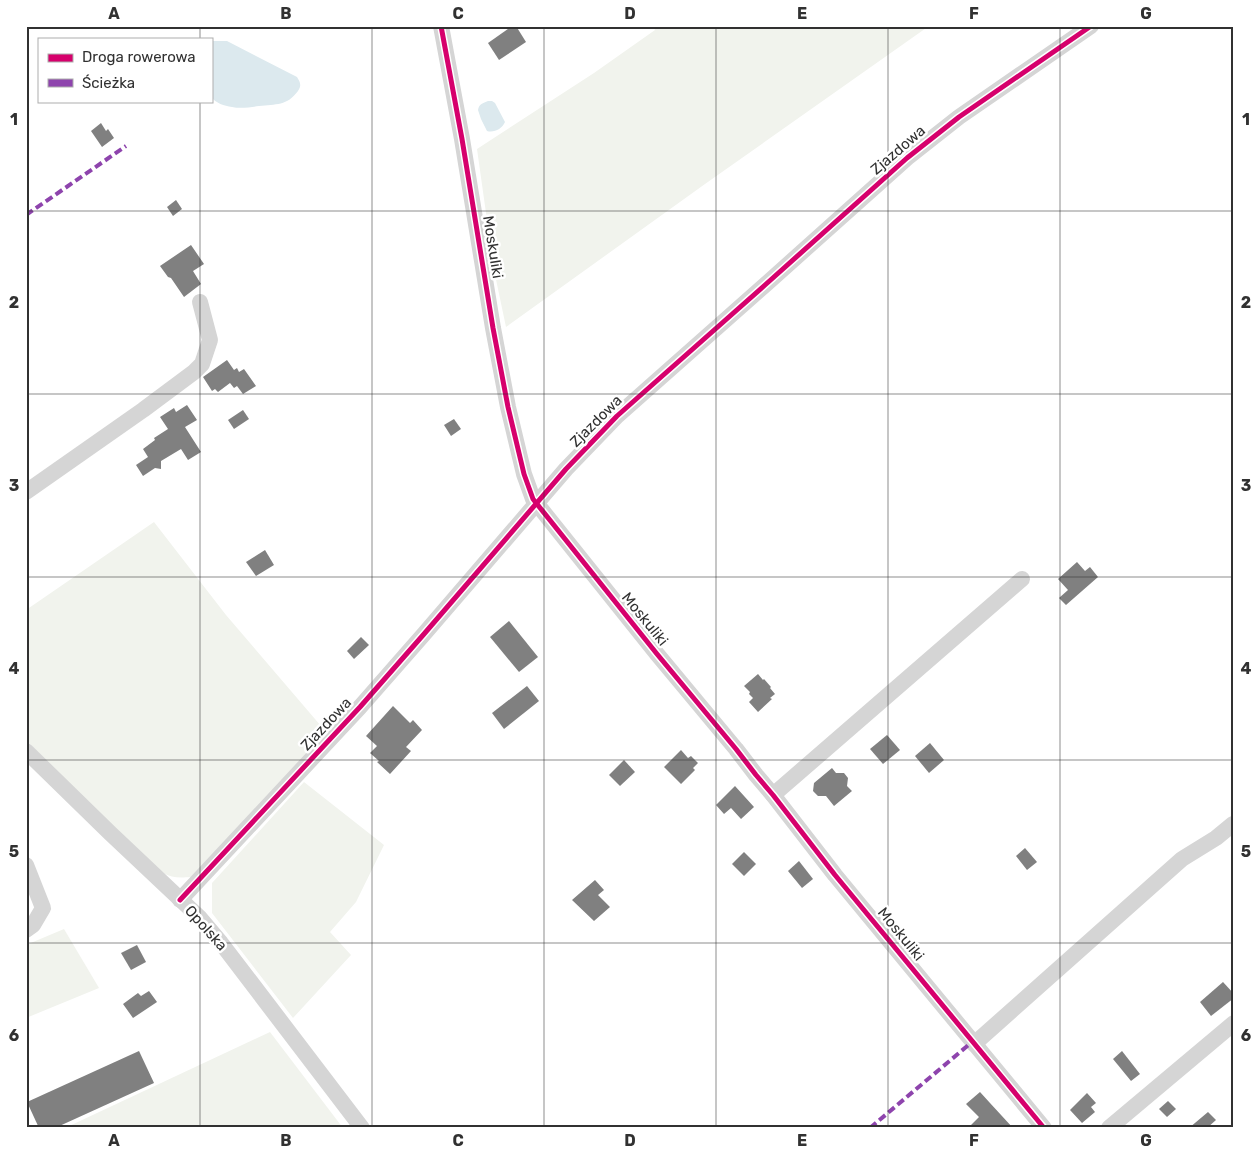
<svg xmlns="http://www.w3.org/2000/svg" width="1260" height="1154" viewBox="0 0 1260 1154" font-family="Rubik,sans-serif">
  <rect width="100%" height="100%" fill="#fff"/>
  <g fill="#f1f3ed">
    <polygon points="653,26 929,26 705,184 506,327 494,270 477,149 594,73 655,30"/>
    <path d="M154 522 226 615 327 733 191 877C168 879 165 875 147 861L26 740V610Z"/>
    <polygon points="304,782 384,845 356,902 330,932 351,955 293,1018 212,913 212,883"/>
    <polygon points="64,929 99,988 26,1018 26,945"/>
    <polygon points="270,1032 343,1128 65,1128"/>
  </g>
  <g fill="#dce9ee">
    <path d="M211 41H227L297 77C300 82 302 85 298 91 287 106 276 104 259 106 251 107 241 109 232 107 224 106 216 103 211 97Z"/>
    <path d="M488 101H492L495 103 505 122C502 129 494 133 487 131L481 119 478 110C479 104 483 103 488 101Z"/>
  </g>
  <g fill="#808080">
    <polygon points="512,26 516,26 526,42 499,60 488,43"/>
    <polygon points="101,123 106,131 108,129 114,138 102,147 91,131"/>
    <polygon points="176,200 182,209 173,216 167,207"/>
    <polygon points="191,245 204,264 193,271 201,284 184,297 171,278 168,277 160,266"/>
    <polygon points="227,360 234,370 237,368 239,372 244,369 256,386 243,394 237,386 234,388 230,383 218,392 215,389 212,391 203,377"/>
    <polygon points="187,405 197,420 185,427 201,452 188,460 181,449 161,461 161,469 155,468 143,476 136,465 148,457 143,449 155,440 154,438 168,429 160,417 174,408 176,412"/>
    <polygon points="243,410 249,419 234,429 228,420"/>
    <polygon points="454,419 461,429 451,436 444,425"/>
    <polygon points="265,550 274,565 256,576 246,562"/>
    <polygon points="1077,562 1085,571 1090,567 1098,577 1066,605 1059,598 1068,590 1058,579"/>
    <polygon points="509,621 538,657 519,672 490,637"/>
    <polygon points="361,637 369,645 354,659 347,651"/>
    <polygon points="758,674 763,680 764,679 771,687 770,688 775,694 770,698 772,699 758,712 749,702 753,698 749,694 750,692 744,686"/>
    <polygon points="527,686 539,701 504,729 492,713"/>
    <polygon points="393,706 410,723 413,720 422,730 406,747 411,751 390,774 377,762 379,761 370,753 377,746 366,736"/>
    <polygon points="887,735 900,750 883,764 870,749"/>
    <polygon points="930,743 944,760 929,773 915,756"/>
    <polygon points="681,750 688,758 691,756 698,763 693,768 695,770 681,784 664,767"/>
    <polygon points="624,760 635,772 620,786 609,775"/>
    <polygon points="832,768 836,773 844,773 848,778 847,786 852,791 834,806 826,796 818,796 813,791 814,783"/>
    <polygon points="735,786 754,807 741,819 731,808 724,814 716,805"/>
    <polygon points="1025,848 1037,862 1027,870 1016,856"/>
    <polygon points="744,852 756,864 744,876 732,864"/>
    <polygon points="799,861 813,879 802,888 788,871"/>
    <polygon points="595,880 604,890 598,895 610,907 594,921 572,900"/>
    <polygon points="137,945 146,962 131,970 121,953"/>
    <polygon points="1223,982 1234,994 1234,998 1211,1016 1200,1002"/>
    <polygon points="149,991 157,1002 133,1018 123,1004 138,993 141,996"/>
    <polygon points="139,1051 154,1083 55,1128 39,1128 27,1102"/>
    <polygon points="1122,1051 1140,1074 1131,1081 1113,1059"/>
    <polygon points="980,1092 990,1103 1013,1128 968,1128 979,1117 966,1104"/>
    <polygon points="1087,1093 1096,1103 1091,1107 1095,1112 1082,1123 1070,1110"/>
    <polygon points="1168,1101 1176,1109 1167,1117 1159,1109"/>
    <polygon points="1208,1112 1216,1120 1207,1128 1189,1128"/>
  </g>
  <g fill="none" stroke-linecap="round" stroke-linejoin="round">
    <g stroke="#d5d5d5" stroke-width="16">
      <polyline points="441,26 462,139 493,328 508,407 524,474 533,499 657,654 736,749 756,775 773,795 835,875 1044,1128"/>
      <polyline points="26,492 143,410 194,372 202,364 210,340 200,302"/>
      <polyline points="26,751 110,833 199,917 221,943 362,1128"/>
      <polyline points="773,795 1022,579"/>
      <polyline points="26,865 43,908 33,925 26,930"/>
      <polyline points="180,900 360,707 424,634 566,469 617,416 765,285 907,158 959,117 1091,26"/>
      <polyline points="974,1044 1182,859 1216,838 1233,824"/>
      <polyline points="1109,1128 1234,1023"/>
    </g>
    <g stroke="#8e44ad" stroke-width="4" stroke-dasharray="8 4" stroke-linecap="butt">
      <polyline points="26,215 126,146"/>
      <polyline points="870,1128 972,1042"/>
    </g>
    <defs>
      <g id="cycleway">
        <polyline points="441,26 462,139 493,328 508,407 524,474 533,499 657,654 736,749 756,775 773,795 835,875 1044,1128"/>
        <polyline points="180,900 360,707 424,634 566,469 617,416 765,285 907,158 959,117 1091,26"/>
      </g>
    </defs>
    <use href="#cycleway" stroke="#fff" stroke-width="8"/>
    <use href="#cycleway" stroke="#d6006c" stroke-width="5"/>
  </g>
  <path fill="none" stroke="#313131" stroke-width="1" stroke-opacity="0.55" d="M200 26V39M372 26V1128M544 26V1128M716 26V1128M888 26V1128M1060 26V1128M200 101V1128M26 211H1234M26 394H1234M26 577H1234M26 760H1234M26 943H1234"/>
  <g text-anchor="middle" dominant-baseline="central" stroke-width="5" stroke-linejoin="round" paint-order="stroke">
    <g font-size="15" fill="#313131" stroke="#fff">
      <text transform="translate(898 150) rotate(-41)">Zjazdowa</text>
      <text transform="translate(493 247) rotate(81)">Moskuliki</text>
      <text transform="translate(596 421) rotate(-45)">Zjazdowa</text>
      <text transform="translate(645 619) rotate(51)">Moskuliki</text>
      <text transform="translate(326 724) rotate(-47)">Zjazdowa</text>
      <text transform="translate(206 928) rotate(48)">Opolska</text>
      <text transform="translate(901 934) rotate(51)">Moskuliki</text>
    </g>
  </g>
  <rect width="1260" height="1154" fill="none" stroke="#ffffff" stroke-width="55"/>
  <rect x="38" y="38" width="175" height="65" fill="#ffffff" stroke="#adadad"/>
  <rect x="48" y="54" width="25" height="8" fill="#d6006c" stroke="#adadad"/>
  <text x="82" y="62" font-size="15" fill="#313131">Droga rowerowa</text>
  <rect x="48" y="79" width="25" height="8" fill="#8e44ad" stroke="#adadad"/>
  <text x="82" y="88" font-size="15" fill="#313131">Ścieżka</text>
  <rect x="28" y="28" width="1204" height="1098" fill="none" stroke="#313131" stroke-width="2"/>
  <g font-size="16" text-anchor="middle" font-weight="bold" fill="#313131">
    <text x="114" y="19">A</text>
    <text x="286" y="19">B</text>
    <text x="458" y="19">C</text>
    <text x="630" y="19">D</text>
    <text x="802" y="19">E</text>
    <text x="974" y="19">F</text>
    <text x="1146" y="19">G</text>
    <text x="14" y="125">1</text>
    <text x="1246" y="125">1</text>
    <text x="14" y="308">2</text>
    <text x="1246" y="308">2</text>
    <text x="14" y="491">3</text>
    <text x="1246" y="491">3</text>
    <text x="14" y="674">4</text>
    <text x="1246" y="674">4</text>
    <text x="14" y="857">5</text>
    <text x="1246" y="857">5</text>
    <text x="14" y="1041">6</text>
    <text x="1246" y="1041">6</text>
    <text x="114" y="1146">A</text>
    <text x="286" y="1146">B</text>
    <text x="458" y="1146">C</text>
    <text x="630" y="1146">D</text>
    <text x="802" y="1146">E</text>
    <text x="974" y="1146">F</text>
    <text x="1146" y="1146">G</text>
  </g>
</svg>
